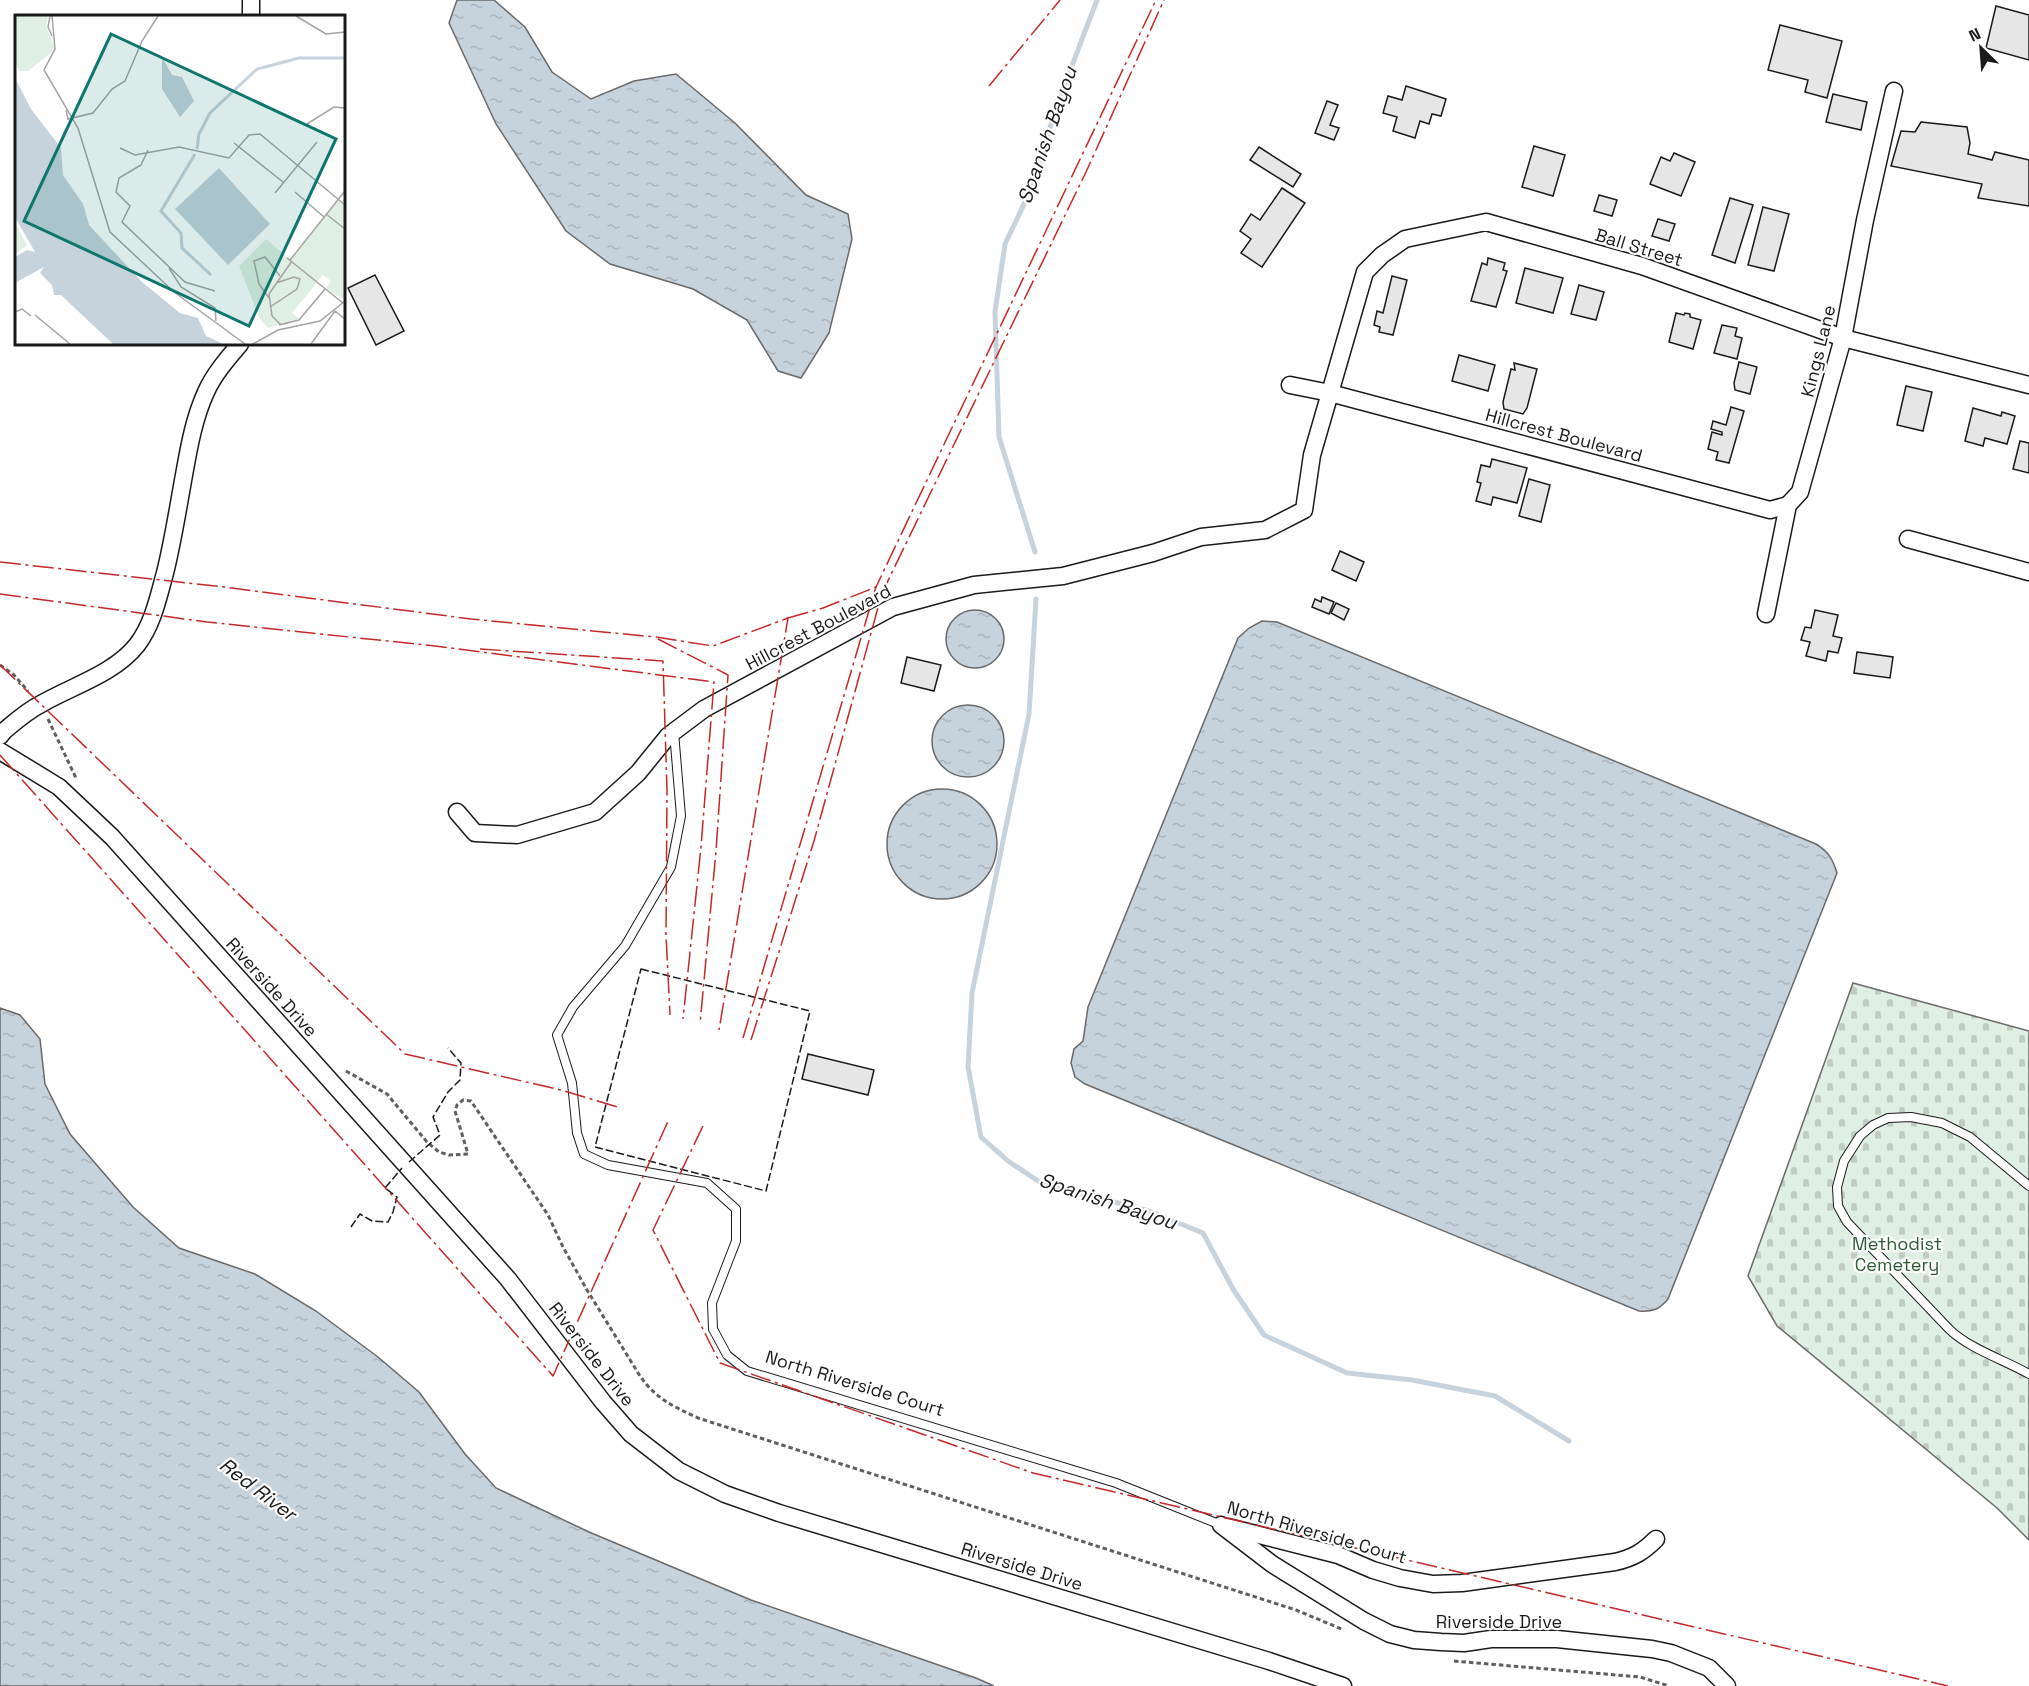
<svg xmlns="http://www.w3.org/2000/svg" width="2029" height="1686" viewBox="0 0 2029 1686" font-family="'Space Grotesk',sans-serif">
  <defs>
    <pattern id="cemetery-stones" width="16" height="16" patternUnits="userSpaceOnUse" patternTransform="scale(1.5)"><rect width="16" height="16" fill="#e0efe3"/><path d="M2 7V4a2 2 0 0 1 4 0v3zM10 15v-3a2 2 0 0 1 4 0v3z" fill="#c0ccc2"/></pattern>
    <pattern id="water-ripples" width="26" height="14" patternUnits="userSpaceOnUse" patternTransform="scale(1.5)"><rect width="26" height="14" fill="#c6d2dc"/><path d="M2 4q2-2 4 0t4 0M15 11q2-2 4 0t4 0" fill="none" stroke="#aab4bc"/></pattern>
  </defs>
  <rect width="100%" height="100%" fill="#fff"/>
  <polygon fill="url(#cemetery-stones)" stroke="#6a6a6a" stroke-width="1.5" points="1853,983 2029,1031 2029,1540 1997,1508 1777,1326 1748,1276"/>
  <g fill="url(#water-ripples)" stroke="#6a6a6a" stroke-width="1.5">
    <polygon points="457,0 494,0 525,27 552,72 591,99 634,81 676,74 735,123 806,195 848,214 852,239 829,333 801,378 778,371 747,320 693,289 610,264 566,231 496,124 449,23"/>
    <circle cx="975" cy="639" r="29"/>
    <path d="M1262 621 1277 622 1816 844C1829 852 1833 860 1837 873L1668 1299C1659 1310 1652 1312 1639 1311L1085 1084 1075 1077 1071 1063 1074 1049 1083 1041 1088 1007 1238 638 1249 628Z"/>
    <circle cx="968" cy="741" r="36"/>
    <circle cx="942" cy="844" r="55"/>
    <polygon points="0,1008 20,1015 40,1039 45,1084 70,1134 133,1207 179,1248 255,1274 316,1311 378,1357 419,1392 465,1454 496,1488 589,1532 751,1600 976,1678 994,1686 0,1686"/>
  </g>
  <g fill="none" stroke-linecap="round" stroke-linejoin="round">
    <g stroke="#c6d2dc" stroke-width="5">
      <polyline points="1035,552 999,437 995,312 1005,244 1035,181 1055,110 1097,0"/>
      <polyline points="1036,599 1029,714 972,993 968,1067 981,1137 1008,1161 1041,1183 1149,1211 1203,1233 1233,1289 1264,1335 1347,1373 1412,1380 1495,1396 1569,1441"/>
    </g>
  </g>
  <g fill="#e6e6e6" stroke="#1a1a1a" stroke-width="1.5">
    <polygon points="1996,6 2029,15 2029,60 1986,48"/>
    <polygon points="1780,25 1842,41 1827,98 1805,92 1808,80 1768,70"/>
    <polygon points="1406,86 1446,99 1441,116 1432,114 1429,124 1420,121 1415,138 1393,131 1397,117 1383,113 1388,96 1402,100"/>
    <polygon points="1833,94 1867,102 1861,130 1826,122"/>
    <polygon points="1327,101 1338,105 1330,125 1339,128 1334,140 1315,133"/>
    <polygon points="1921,122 1967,127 1970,143 1968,154 1992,160 1995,152 2029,160 2029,206 1978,198 1982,184 1891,166 1901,131 1915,132"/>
    <polygon points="1534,146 1565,155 1553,196 1522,187"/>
    <polygon points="1259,147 1301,174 1293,187 1250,160"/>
    <polygon points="1674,153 1695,162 1681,196 1650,184 1661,157 1670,161"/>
    <polygon points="1282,188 1305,203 1262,267 1241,253 1251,239 1240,231 1251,214 1260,220"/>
    <polygon points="1599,195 1617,200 1612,216 1594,211"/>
    <polygon points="1730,198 1753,205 1735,263 1712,255"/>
    <polygon points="1763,207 1789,214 1774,271 1748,265"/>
    <polygon points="1658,219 1675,224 1669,241 1652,236"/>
    <polygon points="1488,258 1505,263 1503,270 1507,271 1496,307 1471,301 1482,263 1487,265"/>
    <polygon points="1525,268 1563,278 1553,313 1516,303"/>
    <polygon points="375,275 404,331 376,345 348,288"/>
    <polygon points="1392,276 1407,280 1393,335 1379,332 1380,327 1374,325 1377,311 1383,313"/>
    <polygon points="1579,285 1604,292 1596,320 1571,314"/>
    <polygon points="1676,313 1684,315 1685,313 1690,314 1690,317 1701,320 1693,349 1669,342"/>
    <polygon points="1722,325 1737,328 1735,336 1742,338 1737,359 1714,353"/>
    <polygon points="1459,355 1495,365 1488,391 1452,381"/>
    <polygon points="1739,362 1757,367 1750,394 1735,390 1734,383"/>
    <polygon points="1514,363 1537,369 1527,408 1523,414 1504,409 1503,402 1511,369 1515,370"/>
    <polygon points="1906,386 1932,392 1923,431 1897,425"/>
    <polygon points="1731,407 1744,411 1729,463 1716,460 1718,452 1708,449 1712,432 1722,435 1722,432 1711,429 1713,421 1726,425"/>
    <polygon points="1973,408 2001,416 2002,412 2015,416 2007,444 1985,438 1983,446 1965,441"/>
    <polygon points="2020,441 2029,443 2029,473 2013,469"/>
    <polygon points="1492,459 1527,468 1517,503 1493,497 1491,505 1476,501 1481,483 1477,482 1481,465 1490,467"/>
    <polygon points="1529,479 1550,485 1541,522 1519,516"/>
    <polygon points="1340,551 1364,562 1356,581 1332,570"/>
    <polygon points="1322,597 1334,602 1329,614 1312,607 1315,599 1321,602"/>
    <polygon points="1336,603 1349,609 1344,620 1331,613"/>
    <polygon points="1815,610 1838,615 1833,636 1842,638 1838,653 1828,651 1826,661 1806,656 1810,642 1801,640 1805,627 1811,628"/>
    <polygon points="1857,652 1893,657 1890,678 1854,673"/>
    <polygon points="907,657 941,665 934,691 901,683"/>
    <polygon points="808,1054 874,1070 868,1095 802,1079"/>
  </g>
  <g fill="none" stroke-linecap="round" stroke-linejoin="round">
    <defs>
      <g id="service">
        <polyline points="674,732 681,816 671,867 625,946 573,1007 557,1035 572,1083 577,1133 584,1154 608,1165 707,1183 736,1209 736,1241 712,1303 713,1329 727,1355 747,1371 1116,1483 1221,1525"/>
        <path d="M2029 1186 1970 1137 1942 1123 1911 1117 1888 1118 1873 1125 1860 1136 1844 1161 1837 1187 1838 1206 1847 1222 1949 1329C1968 1348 2004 1360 2029 1374"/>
      </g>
      <g id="minor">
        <polyline points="251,16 251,0"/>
        <polyline points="1290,385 1330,393 1770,510 1788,505"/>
        <polyline points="1908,539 2029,572"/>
        <polyline points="1766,614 1788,505 1800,492 1843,338 1865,220 1894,91"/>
        <path d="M0 736 4 731C16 721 27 711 41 704 72 686 114 674 137 645 153 624 158 598 165 573 173 541 178 508 184 475 189 447 194 418 206 392 214 374 228 358 240 344"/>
        <polyline points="0,751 59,787 112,837 508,1279 603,1402 631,1434 679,1471 725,1494 779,1513 1269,1661 1343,1686"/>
        <polyline points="457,812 475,833 517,835 595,812 638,773 668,736 704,709 893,607 974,585 1063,576 1153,553 1201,537 1265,530 1304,510 1312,455 1365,272 1382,255 1405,239 1486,222 1642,266 1843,338 2029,385"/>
        <polyline points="1221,1525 1272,1564 1364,1621 1390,1634 1414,1640 1441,1642 1464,1643 1491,1639 1557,1639 1652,1649 1671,1653 1709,1668 1727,1686"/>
        <path d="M1228 1527 1338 1555 1373 1570 1400 1578 1433 1584 1462 1583 1615 1562C1633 1558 1643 1552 1656 1539"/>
      </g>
    </defs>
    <use href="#service" stroke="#1a1a1a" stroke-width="10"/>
    <use href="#minor" stroke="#1a1a1a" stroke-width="19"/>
    <g stroke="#5f5f5f" stroke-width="3" stroke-dasharray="4.5 3" stroke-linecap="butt">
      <polyline points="0,665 14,675 28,691"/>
      <polyline points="48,719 76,778"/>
      <path d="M346 1071 387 1094 427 1142 439 1152 449 1155 468 1154 455 1111 457 1105 463 1100 471 1101 548 1215 563 1247 587 1290 640 1376C655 1398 674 1407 698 1418L1296 1610 1344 1630"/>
      <polyline points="1454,1661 1640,1677 1669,1686"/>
    </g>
    <use href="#service" stroke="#fff" stroke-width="8"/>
    <use href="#minor" stroke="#fff" stroke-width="16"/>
    <g stroke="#1a1a1a" stroke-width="1.5" stroke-dasharray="8 3" stroke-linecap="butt">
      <polygon points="641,969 810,1011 766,1191 595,1147"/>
      <polyline points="409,1162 440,1135 433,1117 448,1092 460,1080 461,1063 448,1048"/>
      <polyline points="351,1227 360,1214 372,1221 388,1222 393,1212 397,1197 385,1188 402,1168"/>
    </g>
    <g stroke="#c62828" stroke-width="1.5" stroke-dasharray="21 4.5 3 4.5" stroke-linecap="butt">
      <polyline points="989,86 1060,0"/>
      <polyline points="0,562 224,587 471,619 655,637 713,646 788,618 719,1030"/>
      <polyline points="0,594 207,622 435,646 714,682 701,847 683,1019"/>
      <polyline points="788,618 823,608 876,587"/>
      <polyline points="658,639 728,675 716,851 700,1024"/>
      <polyline points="480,649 663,661 667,791 666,935 670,1015"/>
      <polyline points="0,665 405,1054 561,1090 621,1108"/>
      <polyline points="0,755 553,1376 669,1119"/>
      <polyline points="743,1038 876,587 1156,0"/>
      <polyline points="751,1040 814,841 882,593 1086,172 1164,0"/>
      <polyline points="703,1126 653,1230 720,1363 1033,1473 1948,1686"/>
    </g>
  </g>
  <g text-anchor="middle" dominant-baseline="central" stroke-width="4.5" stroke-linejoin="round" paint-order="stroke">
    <g font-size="18" fill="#1a1a1a" stroke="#fff">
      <text transform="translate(1639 247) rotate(17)">Ball Street</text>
      <text transform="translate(1818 351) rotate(-76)">Kings Lane</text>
      <text transform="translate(1564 435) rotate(15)">Hillcrest Boulevard</text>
      <text transform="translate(818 627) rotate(-28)">Hillcrest Boulevard</text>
      <text transform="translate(272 987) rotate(48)">Riverside Drive</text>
      <text transform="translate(592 1354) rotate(52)">Riverside Drive</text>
      <text transform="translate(855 1383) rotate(17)">North Riverside Court</text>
      <text transform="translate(1317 1532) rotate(16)">North Riverside Court</text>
      <text transform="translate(1022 1566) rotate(17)">Riverside Drive</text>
      <text x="1499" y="1621">Riverside Drive</text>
    </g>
    <g font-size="18" fill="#2b5a34" stroke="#fff">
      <text x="1897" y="1243">Methodist<tspan x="1897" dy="21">Cemetery</tspan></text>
    </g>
    <g font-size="20" font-style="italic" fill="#1a1a1a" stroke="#fff">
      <text transform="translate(1047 135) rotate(-71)">Spanish Bayou</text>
      <text transform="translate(1108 1201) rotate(18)">Spanish Bayou</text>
      <text transform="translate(258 1489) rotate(37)">Red River</text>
    </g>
  </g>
  <g transform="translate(15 15)">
    <rect width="330" height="330" fill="#fff"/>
    <path d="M0 1H33L31 11 39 31 36 38 13 56H4L0 46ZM0 208 12 230 0 239Z" fill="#e0efe3"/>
    <path d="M323 186 330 191V280L327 284 311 273 316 266 308 260 277 298 284 304 253 313 245 304 224 251 251 224 276 245Z" fill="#e0efe3"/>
    <path d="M147 42 157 60 167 62 179 86 165 102 147 74ZM0 63 16 94 46 133 48 160 68 189 74 210 127 267 165 298 183 303 191 321 208 329H98L46 280H39L37 270 25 258 29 252 0 268V242L12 235 20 237 0 202ZM204 153 255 209 213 250 160 194Z" fill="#c6d2dc"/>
    <path fill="none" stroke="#c6d2dc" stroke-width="3" d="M182 134 184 119 195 98 242 54 284 43H330M180 139 146 196 166 218 167 233 196 260"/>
    <path fill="none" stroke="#a3a3a3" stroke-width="1.5" d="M35 1 33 12 37 21M37 1 40 34 29 55 63 113 95 217 159 277 230 329M281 1 311 19 330 17M51 95 53 104 78 98 97 74 110 66 127 26 143 1M292 109 319 92 330 93M219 128 268 167M105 133 120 140 164 132 214 143 234 120 245 119 330 190M133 135 126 150 104 163 101 177 115 191 107 207 170 267 200 276M280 177 309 202M260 178 302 127M311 199 330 214M272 243 328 288M275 245 330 176M154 253 166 272 200 293 201 306M254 283 244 269 239 246 250 242 265 261M255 292 282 274 285 264 279 262 261 268M0 297 7 294 16 301M20 300 55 329M264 310 284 305 310 274M266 310 257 301 254 279 277 246M238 329 263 315 305 306 330 286M296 329 320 296 330 304"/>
    <path fill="#0f766e" fill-opacity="0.15" stroke="#0f766e" stroke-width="3" d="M96 19 321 124 234 311 9 206Z"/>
    <rect width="330" height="330" fill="none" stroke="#1a1a1a" stroke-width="3"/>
  </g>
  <g transform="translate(1981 48) rotate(335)" stroke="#ffffff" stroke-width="4.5" paint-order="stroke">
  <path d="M0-4.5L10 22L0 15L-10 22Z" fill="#1a1a1a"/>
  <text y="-9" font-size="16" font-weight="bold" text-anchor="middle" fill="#1a1a1a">N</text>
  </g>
</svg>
